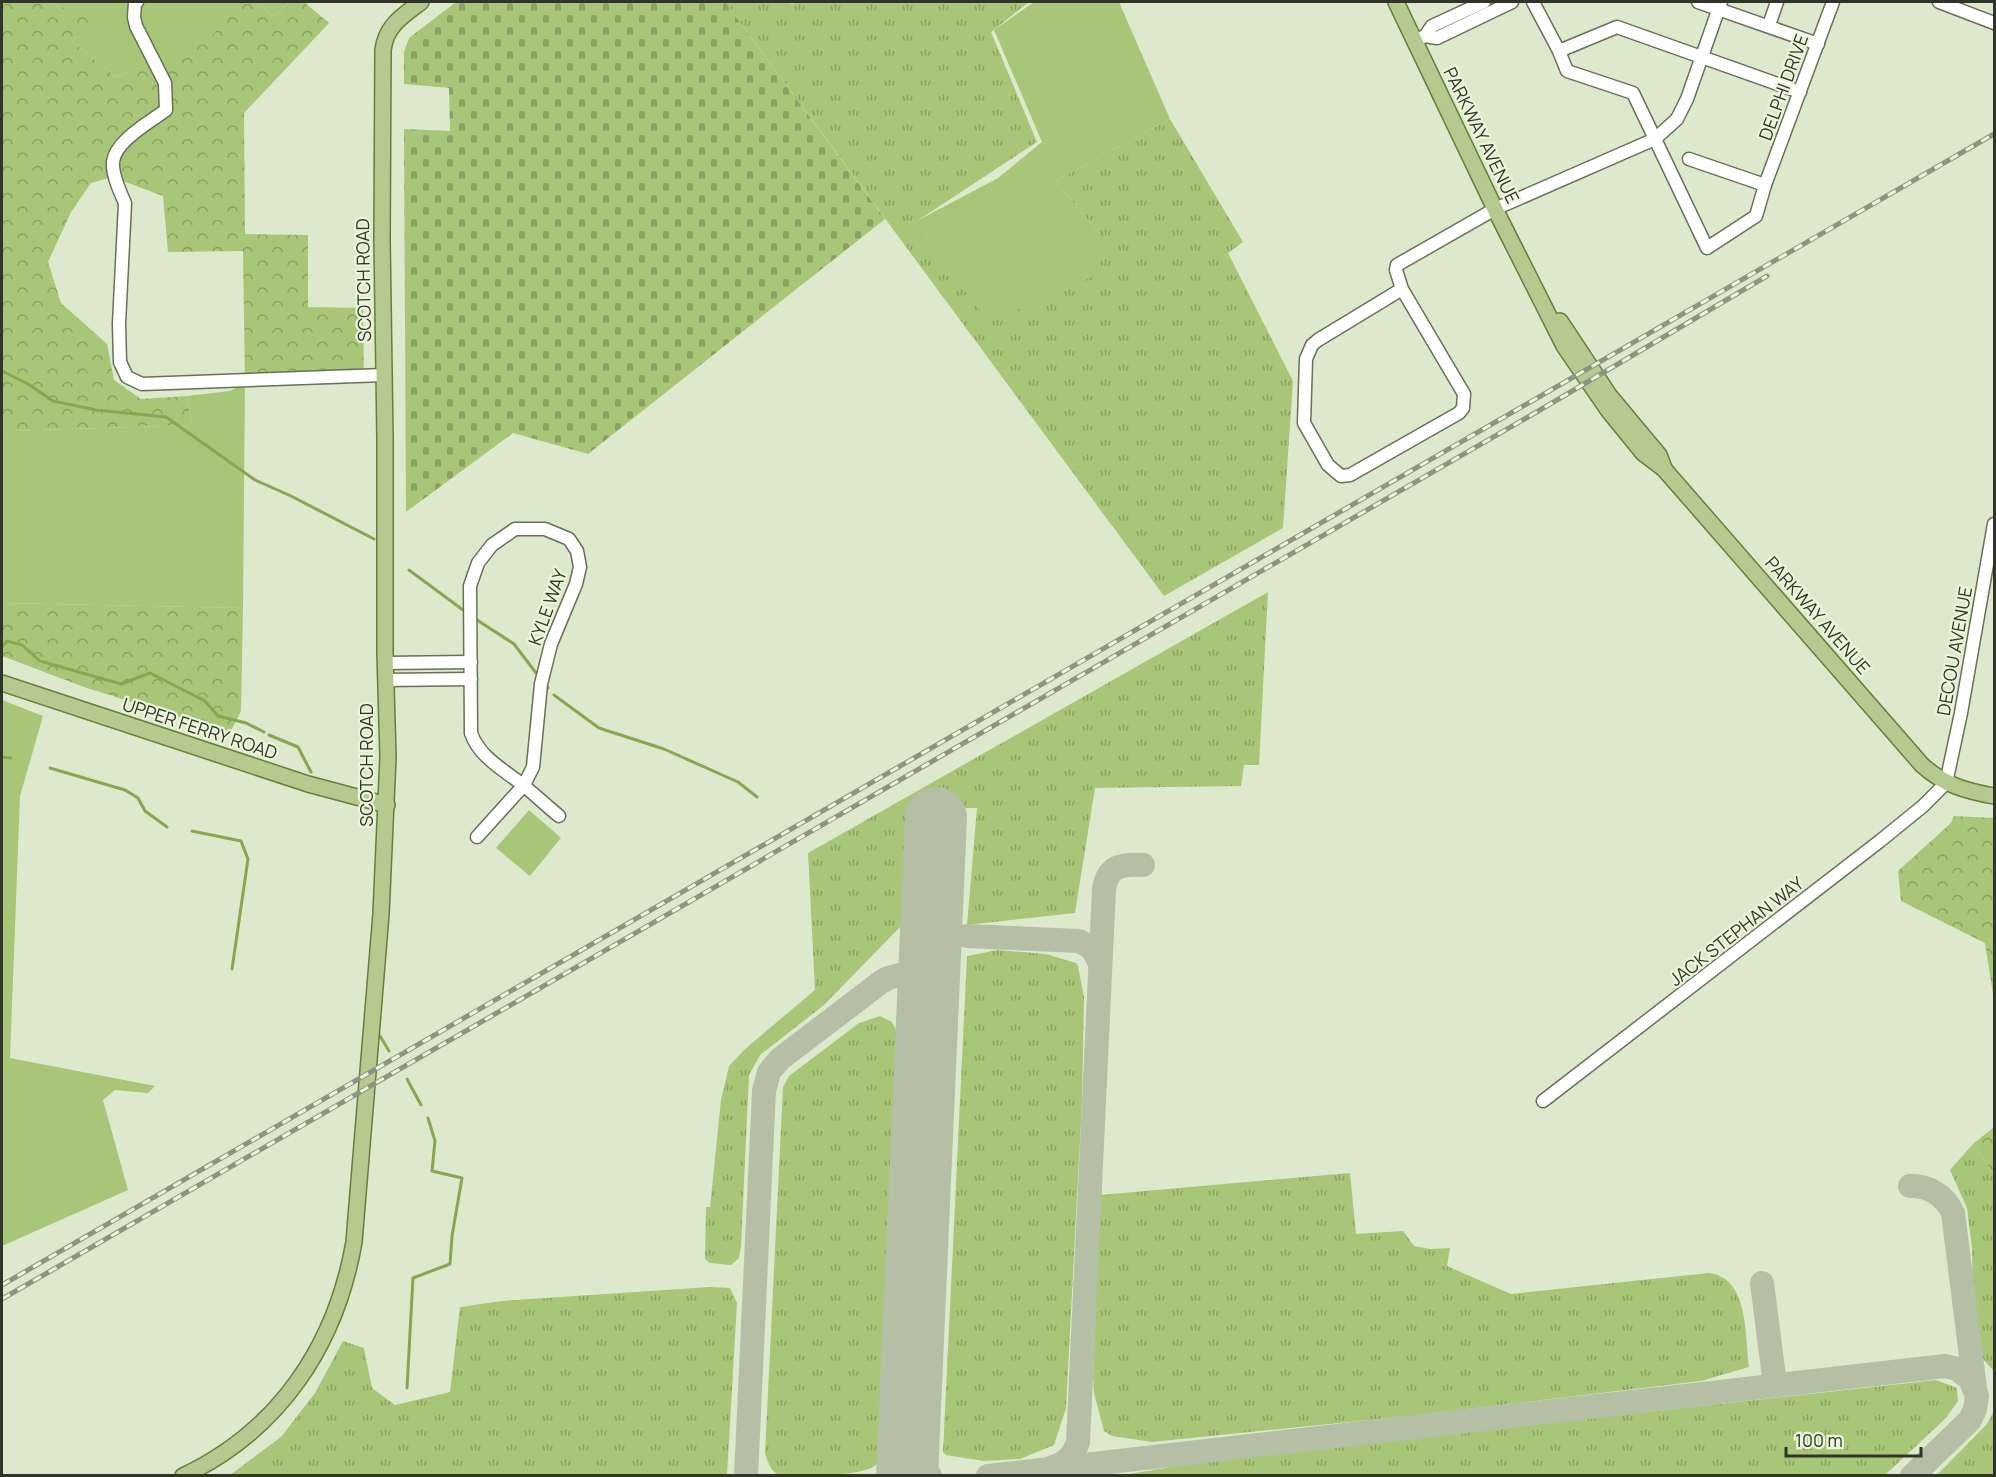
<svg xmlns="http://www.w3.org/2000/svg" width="1996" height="1477" viewBox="0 0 1996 1477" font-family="Manrope,sans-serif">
  <defs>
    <pattern id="grass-tufts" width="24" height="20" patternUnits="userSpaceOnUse" patternTransform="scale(1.5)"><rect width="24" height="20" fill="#a8c677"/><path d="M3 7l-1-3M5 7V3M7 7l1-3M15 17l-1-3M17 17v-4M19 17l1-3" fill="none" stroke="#89a262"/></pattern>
    <pattern id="forest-crowns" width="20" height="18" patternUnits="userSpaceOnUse" patternTransform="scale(1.5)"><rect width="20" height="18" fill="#a8c677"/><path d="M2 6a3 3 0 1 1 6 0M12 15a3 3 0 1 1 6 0" fill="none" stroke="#89a262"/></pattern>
    <pattern id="cemetery-stones" width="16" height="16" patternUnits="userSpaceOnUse" patternTransform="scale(1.5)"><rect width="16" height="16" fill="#a8c677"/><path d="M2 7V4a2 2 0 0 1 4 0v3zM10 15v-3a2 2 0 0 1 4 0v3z" fill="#89a262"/></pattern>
  </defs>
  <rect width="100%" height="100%" fill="#dde9cc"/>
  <g fill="url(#grass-tufts)">
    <polygon points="725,2 787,2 793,4 795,2 918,2 919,3 923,2 1029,2 991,32 1037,142 914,223 1099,233 1055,181 1170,119 1243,242 1228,253 1293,381 1283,528 1164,596"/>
    <polygon points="1268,592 1259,765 1244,765 1241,786 1095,788 1075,913 967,925 977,808 909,809 905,922 824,1005 760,1055 749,1075 741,1246 739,1258 731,1265 710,1263 705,1259 706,1207 710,1207 721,1100 729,1066 745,1049 815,990 808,853"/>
    <polygon points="998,950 1046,954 1076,963 1078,966 1084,997 1082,1102 1066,1408 1054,1445 1020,1459 984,1461 946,1455 943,1452 967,956"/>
    <path d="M880 1016 892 1022 900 1038 881 1456C879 1459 878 1463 876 1465 862 1477 799 1476 779 1475 771 1472 768 1462 765 1454L783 1087 789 1076 859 1023Z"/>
    <polygon points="1973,1144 1994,1174 1994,1379 1993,1370 1974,1349 1972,1248 1967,1208 1950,1170"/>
    <path d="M1350 1173 1356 1234 1403 1231 1414 1246 1431 1249 1450 1248 1447 1266 1511 1294 1709 1273C1749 1278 1745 1335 1749 1367L1701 1381 1409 1416 1152 1442 1112 1436 1104 1431 1094 1393 1093 1378 1100 1195Z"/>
    <polygon points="710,1287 730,1288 737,1303 727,1475 230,1475 281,1437 315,1393 343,1341 364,1348 372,1388 395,1405 450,1392 460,1307 502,1301"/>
    <polygon points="1936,1380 1957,1388 1958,1401 1946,1418 1885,1475 1124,1475 1211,1460"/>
    <polygon points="1994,1411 1994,1475 1937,1475 1987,1424"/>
  </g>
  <g fill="url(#forest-crowns)">
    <polygon points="2,2 50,2 55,5 107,19 72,41 116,77 206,42 241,2 256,2 274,17 289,2 304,2 329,23 244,113 245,234 308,235 308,307 363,308 364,382 245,383 243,251 168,252 163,196 112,177 91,183 71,212 48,262 61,303 107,344 114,380 141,399 187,396 192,425 10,431 2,438"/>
    <polygon points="2,603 243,608 241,711 230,733 84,687 2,656"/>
    <polygon points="1954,816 1994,818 1994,1001 1985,943 1901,901 1898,871 1951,823"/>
    <polygon points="1994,1127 1994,1174 1973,1144"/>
  </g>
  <polygon fill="url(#cemetery-stones)" points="456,2 725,2 885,219 588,454 513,433 406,512 404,129 450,131 449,88 404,84 404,52 409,38"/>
  <g fill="#a8c677">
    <polygon points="50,2 241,2 207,42 116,77 72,41 106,19 55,5"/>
    <polygon points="256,2 289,2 274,17"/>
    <polygon points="1034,2 1119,2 1170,119 1055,181 1099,233 1101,273 989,322 913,223 998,178 1042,142 994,30"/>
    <polygon points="245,383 243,608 2,603 2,438 10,431 192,425 187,396 230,391"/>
    <polygon points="2,700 43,716 20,796 10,1058 155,1086 148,1093 115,1090 103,1100 128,1190 2,1246"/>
    <polygon points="529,810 561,838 530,876 496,848"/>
  </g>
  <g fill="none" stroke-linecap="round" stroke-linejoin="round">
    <g stroke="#88a750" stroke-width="3">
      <polyline points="2,371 28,384 53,401 96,410 166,417 255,480 291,496 374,539"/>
      <polyline points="409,570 463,610"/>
      <polyline points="477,620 514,644 536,673"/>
      <polyline points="2,647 7,641 22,645 40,661 121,684 150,673 205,701 218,716 246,723 264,732"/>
      <polyline points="547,686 548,688"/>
      <polyline points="554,695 599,728 664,749 738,782 757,797"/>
      <polyline points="269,735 298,747 311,772"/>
      <polyline points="2,757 11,758"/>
      <polyline points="50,768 125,790 138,798 145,811 167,827"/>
      <polyline points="192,831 241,841 248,859 232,969"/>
      <polyline points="380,1036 389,1051"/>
      <polyline points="407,1079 421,1105"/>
      <polyline points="407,1388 413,1278 450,1264 452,1236 462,1178 432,1171 435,1141 428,1118"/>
    </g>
    <g stroke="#b4bfa6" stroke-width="24">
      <polyline points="967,936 1079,941 1092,948 1100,963"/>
      <path d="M1910 1186C1929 1185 1945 1196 1953 1213L1975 1388"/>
      <polyline points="1762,1283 1775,1385"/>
      <path d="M910 1414C913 1436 911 1461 930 1476"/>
      <path d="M1051 1468C1066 1463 1073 1457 1078 1442L1104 889C1108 865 1122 864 1143 865"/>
      <polyline points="746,1476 764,1091 769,1072 780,1059 881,982 888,978 903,974"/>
      <path d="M892 1476C907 1467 909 1453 909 1437"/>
      <polyline points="988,1476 1945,1366 1957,1369 1970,1379 1977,1396 1975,1409 1970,1420 1912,1476"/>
    </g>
    <polyline stroke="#b4bfa6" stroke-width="62" points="907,1476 936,818"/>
    <defs>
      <g id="minor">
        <path d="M137 2 135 3 134 17 136 26 165 83 166 110C150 122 115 141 113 162 112 175 120 192 125 203L119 324 120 362 127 377 142 384 384 375"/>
        <polyline points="1533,2 1559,51 1617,27 1800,92"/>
        <polyline points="1698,2 1818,44"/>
        <polyline points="1721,2 1687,99 1677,119 1655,139 1707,248 1756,216 1765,185 1833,2"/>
        <polyline points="1939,2 1994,23"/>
        <polyline points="1769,25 1777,2"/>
        <polyline points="1425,36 1432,26 1484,2"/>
        <polyline points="1414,41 1425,36 1437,38 1512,2"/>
        <polyline points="1689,159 1765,185"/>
        <polyline points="1402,289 1318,340 1312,345 1306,359 1304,423 1328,465 1341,476 1350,475 1459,413 1463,408 1464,394 1402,289 1396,270 1397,265 1495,209 1655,139 1633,93 1567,71 1559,51"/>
        <polyline points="385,663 471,662"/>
        <polyline points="386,680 471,679"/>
        <path d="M477 837 524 785 533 767 541 684 551 644 576 584 580 567 577 551 569 539 545 529H515L492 545 478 563 470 586 471 733C479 757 504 770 523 785 535 795 547 806 559 816"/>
        <polyline points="1543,1101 1880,841 1923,806 1946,783 1961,713 1994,524"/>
      </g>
      <g id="major">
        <path d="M1396 2 1495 209 1564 346 1608 410 1643 453 1664 469 1922 765C1944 785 1966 791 1994 796"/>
        <polyline points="1560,321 1609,395 1659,455 1664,468"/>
        <polyline points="2,683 308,784 387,805"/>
        <path d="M183 1476C280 1430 336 1345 354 1242L381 914 388 757 385 653V438L382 239 383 50C386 25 403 16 421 2"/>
      </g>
    </defs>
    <use href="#minor" stroke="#677158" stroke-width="15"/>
    <use href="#major" stroke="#677f3a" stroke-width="18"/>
    <use href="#minor" stroke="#fff" stroke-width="12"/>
    <use href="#major" stroke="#b5ca8e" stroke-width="15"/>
    <defs>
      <g id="rail">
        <polyline points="2,1285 1994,134"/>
        <polyline points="2,1299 1540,410 1767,276"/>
      </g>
    </defs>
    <use href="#rail" stroke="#8c9581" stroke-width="5"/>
    <use href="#rail" stroke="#eaf6d9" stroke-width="3" stroke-dasharray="9" stroke-linecap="butt"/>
  </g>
  <g text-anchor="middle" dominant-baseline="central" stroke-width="4.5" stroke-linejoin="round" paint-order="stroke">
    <g font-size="18" fill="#30352a" stroke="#eaf6d9">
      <text transform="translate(1783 87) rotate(-70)">DELPHI DRIVE</text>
      <text transform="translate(1482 135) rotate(64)">PARKWAY AVENUE</text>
      <text transform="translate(363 280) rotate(-91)">SCOTCH ROAD</text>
      <text transform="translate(547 607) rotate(-70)">KYLE WAY</text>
      <text transform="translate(1818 615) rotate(49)">PARKWAY AVENUE</text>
      <text transform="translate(1954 651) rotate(-80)">DECOU AVENUE</text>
      <text transform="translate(200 728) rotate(18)">UPPER FERRY ROAD</text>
      <text transform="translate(366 765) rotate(-90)">SCOTCH ROAD</text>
      <text transform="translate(1736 931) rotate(-38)">JACK STEPHAN WAY</text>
    </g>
  </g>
  <rect width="1996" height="1477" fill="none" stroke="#30352a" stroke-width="6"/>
  <path d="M1786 1447v9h135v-9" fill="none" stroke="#30352a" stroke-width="3"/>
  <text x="1795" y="1447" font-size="18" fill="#30352a" stroke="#eaf6d9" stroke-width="4.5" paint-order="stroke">100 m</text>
</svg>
